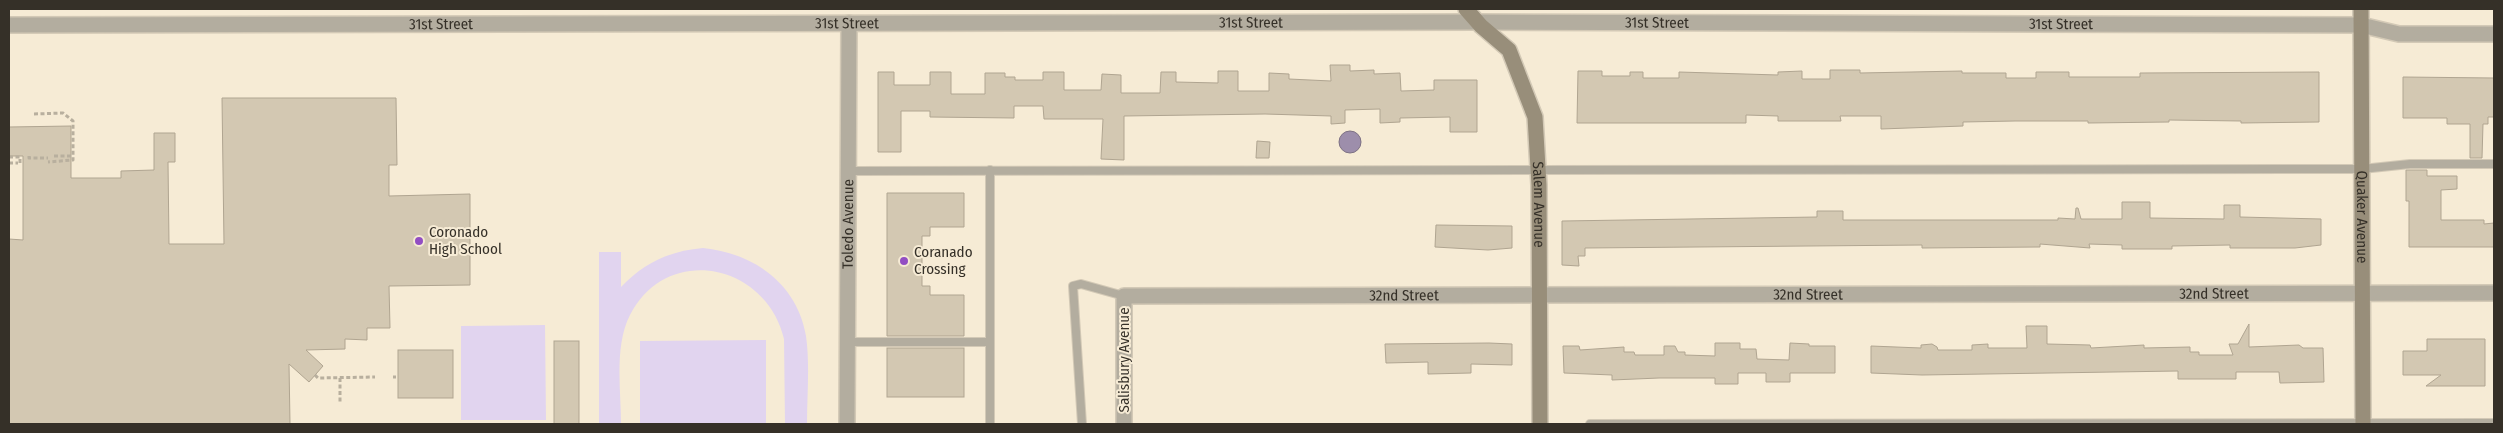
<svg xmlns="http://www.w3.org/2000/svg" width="2503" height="433" viewBox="0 0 2503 433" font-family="'Fira Sans Condensed',sans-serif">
  <rect width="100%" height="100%" fill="#f6ebd5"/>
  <g fill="#e1d4ef">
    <path d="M703 248C753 253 797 283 806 336 810 364 807 395 807 424H785L784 339C766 263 667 243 630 315 614 346 621 390 621 424H599V252H621V287C644 263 669 251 703 248Z"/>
    <polygon points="545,325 546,420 461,420 461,326"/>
    <polygon points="766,340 766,424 640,424 640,341"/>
  </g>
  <circle fill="#9d8eab" stroke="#7e7284" cx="1350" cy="142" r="11"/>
  <g fill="#d3c8b2" stroke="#b0a591">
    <polygon points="1330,65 1350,65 1350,71 1374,70 1374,74 1400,73 1401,91 1434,90 1434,80 1477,80 1477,132 1450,132 1450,117 1400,118 1400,122 1380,123 1380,109 1345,110 1345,123 1331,124 1331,116 1265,114 1124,116 1124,160 1101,159 1103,119 1044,119 1043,106 1014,106 1014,118 930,117 930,111 901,111 901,152 878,152 878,72 894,72 894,85 930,85 930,72 951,72 951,94 985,94 985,73 1005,73 1005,77 1015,77 1015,80 1043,80 1043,72 1064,72 1064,90 1101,90 1102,74 1121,75 1121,93 1160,93 1161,72 1176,72 1176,82 1218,83 1218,71 1238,71 1238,91 1269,91 1269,73 1289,74 1289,79 1331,81"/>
    <polygon points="1830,70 1860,70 1860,73 1962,71 1962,73 2006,73 2006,78 2036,78 2036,72 2069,72 2069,77 2140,77 2140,73 2319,72 2319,122 2241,123 2241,121 2169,120 2169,122 2088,123 2088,121 2015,121 1963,122 1963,126 1881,129 1881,116 1840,116 1841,121 1778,121 1778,116 1746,115 1746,123 1577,123 1578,71 1602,71 1602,76 1630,76 1630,72 1643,72 1643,78 1679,78 1679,72 1778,75 1778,72 1802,71 1802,79 1830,79"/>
    <polygon points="2403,77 2494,78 2494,117 2488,117 2488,124 2483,124 2482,158 2470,158 2470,124 2447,124 2447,118 2403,118"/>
    <polygon points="222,98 396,98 397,165 389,165 389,196 470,194 470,285 389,286 390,328 367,328 367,340 345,339 345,349 306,350 323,366 309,382 289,364 290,424 9,424 9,239 23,240 23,156 9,156 9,127 71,126 71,178 121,178 121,171 154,170 154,133 175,133 175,162 168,162 169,244 224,244"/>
    <polygon points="1257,141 1270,142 1269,158 1256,158"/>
    <polygon points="2406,170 2427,170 2427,176 2457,176 2457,189 2441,190 2441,220 2484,220 2484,224 2494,223 2494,247 2409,247 2409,201 2406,201"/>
    <polygon points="887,193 964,193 964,227 930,227 930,236 922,236 922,286 930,286 930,295 964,295 964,336 887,336"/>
    <polygon points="2122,202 2150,202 2150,218 2224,219 2224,205 2240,205 2240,217 2321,219 2321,245 2295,248 2230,248 2230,245 2172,246 2172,249 2122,249 2122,245 2089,244 2090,248 2040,244 2040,247 1922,248 1922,245 1585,248 1585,256 1578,256 1579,266 1562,265 1562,221 1817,217 1817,211 1843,211 1843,220 2058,220 2058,218 2075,219 2076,208 2078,208 2081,219 2122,219"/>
    <polygon points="1436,225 1512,226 1512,248 1488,250 1435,247"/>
    <polygon points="2249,324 2249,347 2299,345 2303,348 2323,348 2324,382 2280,383 2279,372 2236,372 2236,379 2178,379 2178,371 1922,375 1871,373 1871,346 1921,348 1921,345 1932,344 1937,347 1938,350 1972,350 1972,345 1988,344 1988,348 2027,348 2026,326 2047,326 2047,344 2090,345 2091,348 2144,345 2144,348 2190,347 2190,352 2199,352 2199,355 2233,355 2229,344 2238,344"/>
    <polygon points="2427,339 2485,339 2485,386 2426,386 2441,375 2403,375 2403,351 2427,351"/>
    <rect x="554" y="341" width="25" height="83"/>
    <polygon points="1489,343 1512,344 1512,365 1471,364 1471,373 1428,374 1428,362 1386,363 1385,344"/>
    <polygon points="1715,343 1740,343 1740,349 1756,349 1757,359 1789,360 1790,343 1809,344 1809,346 1835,346 1835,373 1790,373 1790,382 1766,382 1766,373 1738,373 1738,384 1715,384 1715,378 1659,378 1612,380 1612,375 1564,373 1563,346 1579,346 1580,350 1624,347 1624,352 1634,352 1635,355 1664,355 1664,346 1675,346 1678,352 1685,352 1685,355 1715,356"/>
    <rect x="887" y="348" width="77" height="49"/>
    <rect x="398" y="350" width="55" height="48"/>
  </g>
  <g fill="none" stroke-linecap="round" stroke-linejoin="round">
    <defs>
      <g id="lane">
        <polyline points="848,171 2362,169 2410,164 2494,164"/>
        <polyline points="848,342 990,342"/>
        <polyline points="990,424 990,170"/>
        <polyline points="1082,424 1073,286 1081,284 1124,296"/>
        <polyline points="1590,424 2494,423"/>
      </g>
      <g id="street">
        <path id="s1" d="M9 25 1477 22 2361 25 2399 34H2494"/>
        <path id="s2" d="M847 424 849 23"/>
        <path id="s3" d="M1124 424V296L2494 293"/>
      </g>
      <g id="secondary">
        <path id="s4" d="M1466 9 1481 26 1509 50 1535 117 1539 185 1540 424"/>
        <path id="s5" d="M2361 9 2363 424"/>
      </g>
    </defs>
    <use href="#lane" stroke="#d3c9b6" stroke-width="10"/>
    <use href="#street" stroke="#d3c9b6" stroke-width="18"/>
    <use href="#secondary" stroke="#d3c9b6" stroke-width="18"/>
    <g stroke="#b8af9e" stroke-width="3" stroke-dasharray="4 2.5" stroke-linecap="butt">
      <polyline points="34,114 63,113 73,121 73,160 48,162"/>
      <polyline points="29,156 29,158 48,158"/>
      <polyline points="54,156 73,156"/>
      <polyline points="9,157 20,157 20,163"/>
      <polyline points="9,163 18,163"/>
      <polyline points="315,375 318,378 375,377"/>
      <polyline points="393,377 396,377"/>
      <polyline points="340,378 340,403"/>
    </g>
    <use href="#lane" stroke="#b3ad9f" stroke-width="8"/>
    <use href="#street" stroke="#b3ad9f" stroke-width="15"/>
    <use href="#secondary" stroke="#988e7a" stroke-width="15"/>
  </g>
  <g fill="#924ec3" stroke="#f6ebd5" stroke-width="2">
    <circle cx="419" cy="241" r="5"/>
    <circle cx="904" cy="261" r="5"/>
  </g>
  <g text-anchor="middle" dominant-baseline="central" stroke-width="4" stroke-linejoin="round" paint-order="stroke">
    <g font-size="15" fill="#353028" stroke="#f6ebd5">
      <text stroke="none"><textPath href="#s1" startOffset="1242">31st Street</textPath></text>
      <text stroke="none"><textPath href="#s1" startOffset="838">31st Street</textPath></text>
      <text stroke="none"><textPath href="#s1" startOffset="1648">31st Street</textPath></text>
      <text stroke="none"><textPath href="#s1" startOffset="432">31st Street</textPath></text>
      <text stroke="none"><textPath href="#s1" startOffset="2052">31st Street</textPath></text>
      <text stroke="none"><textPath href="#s4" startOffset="219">Salem Avenue</textPath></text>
      <text stroke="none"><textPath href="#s5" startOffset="208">Quaker Avenue</textPath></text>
      <text stroke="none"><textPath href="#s2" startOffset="200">Toledo Avenue</textPath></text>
      <text stroke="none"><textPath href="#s3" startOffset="1218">32nd Street</textPath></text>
      <text stroke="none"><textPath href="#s3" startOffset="812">32nd Street</textPath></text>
      <text stroke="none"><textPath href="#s3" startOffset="408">32nd Street</textPath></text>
      <text transform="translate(1124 360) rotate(-90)">Salisbury Avenue</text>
    </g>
    <g font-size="15" fill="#353028" stroke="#f6ebd5" text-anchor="start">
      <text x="429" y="232">Coronado<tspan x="429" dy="17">High School</tspan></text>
      <text x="914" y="252">Coranado<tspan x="914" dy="17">Crossing</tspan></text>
    </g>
  </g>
  <rect width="2503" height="433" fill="none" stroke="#353028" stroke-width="20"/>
</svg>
